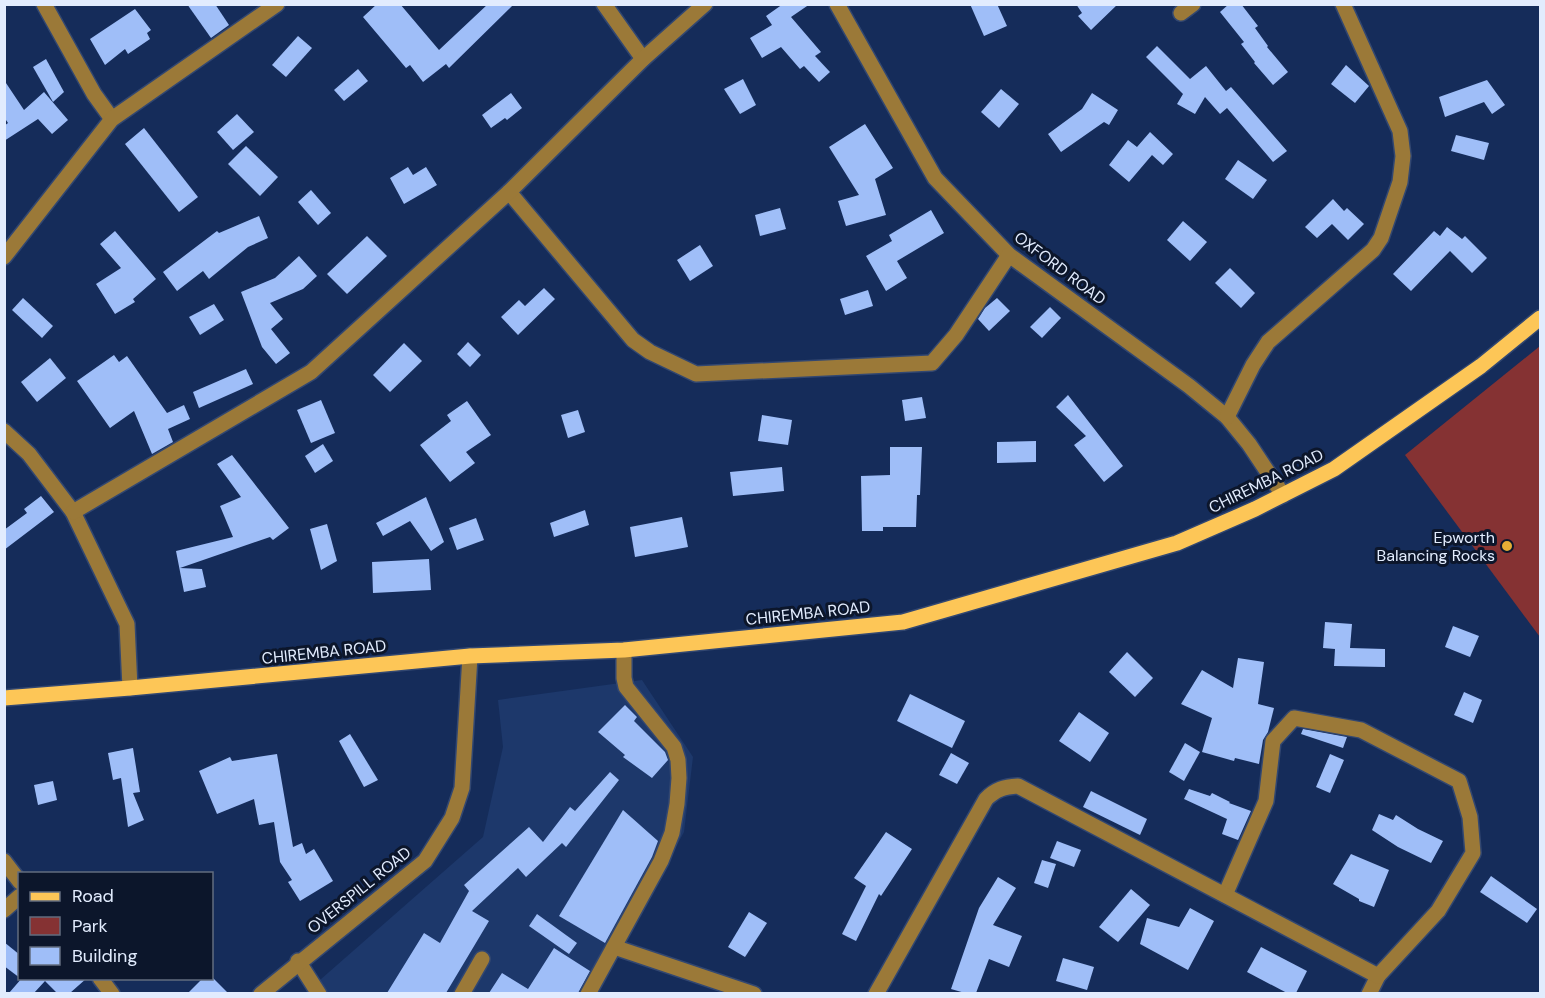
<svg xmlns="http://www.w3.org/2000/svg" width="1545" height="998" viewBox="0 0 1545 998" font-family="'DM Sans',sans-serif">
  <rect width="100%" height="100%" fill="#152c5a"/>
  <polygon fill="#1d386b" points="642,680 693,757 684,832 597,993 304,994 483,837 503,747 498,700"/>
  <polygon fill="#853233" points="1540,346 1540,637 1405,455"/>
  <g fill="#9fbef8">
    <polygon points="187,4 215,4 229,25 211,38"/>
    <polygon points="377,4 400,4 439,50 488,4 514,4 449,68 446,64 423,82 410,65 406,68 363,17"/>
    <polygon points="783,4 810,4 791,17 821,52 815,56 830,72 819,82 804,66 800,69 781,47 762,58 750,38 772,25 766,16"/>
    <polygon points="970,4 997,4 1007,26 984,36"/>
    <polygon points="1076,4 1118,4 1091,30 1078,16 1082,13"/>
    <polygon points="1229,4 1241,4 1258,26 1255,28 1268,46 1267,47 1288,72 1273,85 1254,63 1255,62 1241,44 1244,42 1220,12"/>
    <polygon points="135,9 151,30 147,33 150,39 128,54 125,49 105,65 90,39"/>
    <polygon points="298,36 312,48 286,77 272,65"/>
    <polygon points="1157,46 1190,79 1206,66 1226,91 1231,87 1287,151 1273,162 1227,108 1220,114 1205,97 1195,114 1177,104 1183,94 1146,57"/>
    <polygon points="46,59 64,92 53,102 33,67"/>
    <polygon points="1346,65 1369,86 1355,103 1331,84"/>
    <polygon points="358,69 368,81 344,101 334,90"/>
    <polygon points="743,79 756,105 740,114 724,89"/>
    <polygon points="4,80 24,110 44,92 68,120 52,134 38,119 4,141 4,126 8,123 4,117"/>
    <polygon points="1487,80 1505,105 1492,114 1484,102 1445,117 1439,97"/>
    <polygon points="1001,89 1019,104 999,128 981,112"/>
    <polygon points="511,93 522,108 507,120 505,118 491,128 482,115"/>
    <polygon points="1092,93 1118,110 1109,125 1104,122 1061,152 1048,134 1082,109"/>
    <polygon points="237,114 254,132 233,150 217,132"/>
    <polygon points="865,124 893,168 875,179 886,215 846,226 838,201 859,195 829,147"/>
    <polygon points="144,128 198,197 179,212 125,144"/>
    <polygon points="1150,132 1173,154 1163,165 1152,155 1129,182 1109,165 1128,140 1137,147"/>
    <polygon points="1456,135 1489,143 1484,160 1451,151"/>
    <polygon points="246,146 278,177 260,196 228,164"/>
    <polygon points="1238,160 1267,180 1253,199 1225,179"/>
    <polygon points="408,167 413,175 426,167 437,185 404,204 390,178"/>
    <polygon points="311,190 331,213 318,225 298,202"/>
    <polygon points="1333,199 1344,211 1347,208 1364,224 1348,240 1332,224 1317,238 1305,227"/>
    <polygon points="780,208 786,229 760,236 755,215"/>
    <polygon points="931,210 944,233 897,261 907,278 886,291 866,256 892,241 889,235"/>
    <polygon points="259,216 268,238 248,247 209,279 203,271 177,291 163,272 217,231 219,233"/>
    <polygon points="1183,221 1207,242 1190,261 1167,240"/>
    <polygon points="1447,227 1462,239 1465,236 1487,258 1472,273 1450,251 1411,291 1393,274 1434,231 1440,236"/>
    <polygon points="115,231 156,279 133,299 135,302 115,314 96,284 121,268 100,244"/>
    <polygon points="367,236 387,256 347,294 327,274"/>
    <polygon points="700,245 713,266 690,281 677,260"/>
    <polygon points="299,256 317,276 303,289 270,303 283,319 271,329 290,353 276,364 262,347 241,292 275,278"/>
    <polygon points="1230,268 1255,293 1241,308 1215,283"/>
    <polygon points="544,288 555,299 518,335 501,317 519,300 525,306"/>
    <polygon points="868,290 873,306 845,315 840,299"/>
    <polygon points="23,298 53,326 42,338 12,310"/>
    <polygon points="997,298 1010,311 989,331 978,319 985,308"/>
    <polygon points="214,304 224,320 200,335 189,317"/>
    <polygon points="1050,307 1061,318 1042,338 1030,327"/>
    <polygon points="468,342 481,355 470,367 457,354"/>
    <polygon points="404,343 422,361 390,392 373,375"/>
    <polygon points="114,355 119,362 127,356 167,413 184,405 190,419 168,429 173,442 152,454 134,411 110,428 77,381"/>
    <polygon points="50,358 66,378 37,402 21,382"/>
    <polygon points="246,369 253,384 199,408 193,392"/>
    <polygon points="1068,395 1123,466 1104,482 1074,445 1086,436 1056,407"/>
    <polygon points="922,397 926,418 905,421 902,400"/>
    <polygon points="321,400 335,433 311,443 297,410"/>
    <polygon points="467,401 491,435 466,452 475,463 450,482 420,445 451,421 447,415"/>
    <polygon points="578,410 585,432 568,438 561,415"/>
    <polygon points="762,415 792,420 788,445 758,441"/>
    <polygon points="1036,441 1036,462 997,463 997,442"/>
    <polygon points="323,444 333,461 315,473 305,456"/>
    <polygon points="890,447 922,447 920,495 917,495 916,527 883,527 883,531 862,531 861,476 890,475"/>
    <polygon points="232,455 289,528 273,540 270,537 180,568 202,569 206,587 184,592 176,551 233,537 220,506 241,497 217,464"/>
    <polygon points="782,467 784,491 733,496 730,472"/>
    <polygon points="41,496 54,512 4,550 4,530 27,513 24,509"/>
    <polygon points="426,497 444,542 431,551 410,521 383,536 376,523"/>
    <polygon points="585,510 589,525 554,537 550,523"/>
    <polygon points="682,517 688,547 635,557 630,527"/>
    <polygon points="476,518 484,540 457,550 449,528"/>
    <polygon points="327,524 337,561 321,570 310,529"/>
    <polygon points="429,559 431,590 373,593 372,562"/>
    <polygon points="1325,622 1352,624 1350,648 1385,649 1385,667 1334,666 1335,649 1323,648"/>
    <polygon points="1453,626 1479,636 1470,657 1445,647"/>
    <polygon points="1127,652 1153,678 1135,697 1109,672"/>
    <polygon points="1238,658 1264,662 1258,704 1274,708 1268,732 1263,740 1259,764 1235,758 1234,761 1202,752 1212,718 1181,704 1202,670 1233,688"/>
    <polygon points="1464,692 1482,700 1473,723 1454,715"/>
    <polygon points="910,694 965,721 952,748 897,721"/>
    <polygon points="625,705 637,717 634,721 665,752 668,760 652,778 623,757 625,755 598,732"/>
    <polygon points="1079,712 1109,733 1090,762 1059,741"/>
    <polygon points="1303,729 1347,737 1343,748 1301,734"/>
    <polygon points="350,734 378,780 364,787 339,741"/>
    <polygon points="1185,743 1200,752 1184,781 1169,772"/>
    <polygon points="133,748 140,792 133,793 144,820 128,827 121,778 113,780 108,753"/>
    <polygon points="951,753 969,763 957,784 939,775"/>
    <polygon points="277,754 293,847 302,843 306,854 314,849 333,881 300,901 288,882 292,880 280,862 274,822 259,825 254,799 217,814 199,771 230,757 232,761"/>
    <polygon points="1330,754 1344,760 1330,793 1316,787"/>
    <polygon points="610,772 619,780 566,847 562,843 526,877 518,868 472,911 489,921 446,993 387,993 424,933 440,943 469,891 464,885 529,827 543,842 570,807 575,811"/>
    <polygon points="53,781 57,800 38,805 34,785"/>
    <polygon points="1189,789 1210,796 1212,793 1230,802 1229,803 1251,811 1238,840 1222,834 1227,819 1184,799"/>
    <polygon points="1091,791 1147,819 1140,835 1083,807"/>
    <polygon points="623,810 658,841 652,857 605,943 559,916"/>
    <polygon points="1379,814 1393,820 1396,815 1418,829 1443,841 1431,863 1398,847 1372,830"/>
    <polygon points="886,832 912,849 881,896 879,894 856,941 842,934 866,886 854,878"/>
    <polygon points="1057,841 1081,850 1074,867 1050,858"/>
    <polygon points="1351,854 1389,870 1374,907 1359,901 1359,899 1333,884"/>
    <polygon points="1042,860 1056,864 1048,888 1034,883"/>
    <polygon points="1491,876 1537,909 1527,923 1480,892"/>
    <polygon points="998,877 1016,888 993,925 1022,936 1009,967 989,959 976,993 965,993 951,989 979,908"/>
    <polygon points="1131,889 1150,905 1118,942 1099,927"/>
    <polygon points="1190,908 1214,921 1188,970 1140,944 1147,918 1179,927"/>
    <polygon points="749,912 767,923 745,957 728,947"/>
    <polygon points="537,914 577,943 569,954 529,926"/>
    <polygon points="4,942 20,955 20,978 4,966"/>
    <polygon points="1261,947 1307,971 1296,993 1287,993 1247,972"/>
    <polygon points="554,948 590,971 578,993 489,993 502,973 528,989"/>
    <polygon points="1063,958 1094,967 1087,990 1056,981"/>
    <polygon points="22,978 87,978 70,993 57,993 45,981 34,993 9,993"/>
    <polygon points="203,978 213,978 228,993 188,993"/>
  </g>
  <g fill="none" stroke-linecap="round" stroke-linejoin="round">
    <defs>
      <g id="minor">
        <polyline points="44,4 94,94 112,119"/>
        <polyline points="604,4 643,59"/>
        <polyline points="837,4 935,178 1009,255 1189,386 1227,417 1249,444 1283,495"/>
        <polyline points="1181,13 1193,4"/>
        <polyline points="509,192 633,340 650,352 696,374 932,363 956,335 1009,255"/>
        <polyline points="4,257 112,119 277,4"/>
        <polyline points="1227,417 1253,365 1268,342 1373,250 1381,238 1400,182 1403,156 1400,131 1343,4"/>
        <polyline points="4,431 29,454 73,512 127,624 130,688"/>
        <polyline points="73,512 311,372 509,192 643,59 705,4"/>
        <polyline points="4,861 20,882"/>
        <polyline points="1225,895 1266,801 1273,741 1294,718 1361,730 1459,781 1470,817 1473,853 1438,911 1378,976 1369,994"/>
        <polyline points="4,910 20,896"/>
        <polyline points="614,947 754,994"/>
        <polyline points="298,961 319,994"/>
        <polyline points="100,978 112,994"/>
        <polyline points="261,994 425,861 452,818 462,788 470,656"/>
        <polyline points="462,994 482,959"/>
        <polyline points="588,994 661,861 672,833 677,804 679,778 678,760 674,747 626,687 624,678 624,650"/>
        <path d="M876 994 986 799C996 789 1004 787 1018 786L1378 976"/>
      </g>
      <polyline id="major" points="4,698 130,688 470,656 624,650 903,622 1177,543 1255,509 1334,469 1481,366 1540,318"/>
    </defs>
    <use href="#minor" stroke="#324771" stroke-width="18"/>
    <use href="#major" stroke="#324771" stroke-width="18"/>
    <use href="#minor" stroke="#9b7938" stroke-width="15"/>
    <use href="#major" stroke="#fdc657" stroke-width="15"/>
  </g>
  <circle fill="#e5ad35" stroke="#0c162b" stroke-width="2" cx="1507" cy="546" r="6"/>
  <g text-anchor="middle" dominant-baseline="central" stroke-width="6" stroke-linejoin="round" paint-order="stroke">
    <g font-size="16" fill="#e2ecfe" stroke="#0c162b">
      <text transform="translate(1060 268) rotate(37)">OXFORD ROAD</text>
      <text transform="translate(1266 481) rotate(-26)">CHIREMBA ROAD</text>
      <text transform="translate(808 613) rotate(-6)">CHIREMBA ROAD</text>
      <text transform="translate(324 652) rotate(-6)">CHIREMBA ROAD</text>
      <text transform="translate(359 890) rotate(-39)">OVERSPILL ROAD</text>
    </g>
    <g font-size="16" fill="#e2ecfe" stroke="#0c162b" text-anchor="end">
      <text x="1495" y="537">Epworth<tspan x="1495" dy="18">Balancing Rocks</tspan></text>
    </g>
  </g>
  <rect width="1545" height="998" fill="none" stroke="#e2ecfe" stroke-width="12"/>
  <rect x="18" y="872" width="195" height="108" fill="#0c162b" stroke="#626c7f" stroke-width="1.5"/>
  <rect x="30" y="892" width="30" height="9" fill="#fdc657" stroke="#626c7f" stroke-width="1.5"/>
  <text x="72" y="902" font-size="18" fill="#e2ecfe">Road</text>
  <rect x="30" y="917" width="30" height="18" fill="#853233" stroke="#626c7f" stroke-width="1.5"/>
  <text x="72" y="932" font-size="18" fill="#e2ecfe">Park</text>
  <rect x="30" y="947" width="30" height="18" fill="#9fbef8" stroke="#626c7f" stroke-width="1.5"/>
  <text x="72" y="962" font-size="18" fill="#e2ecfe">Building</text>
</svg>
